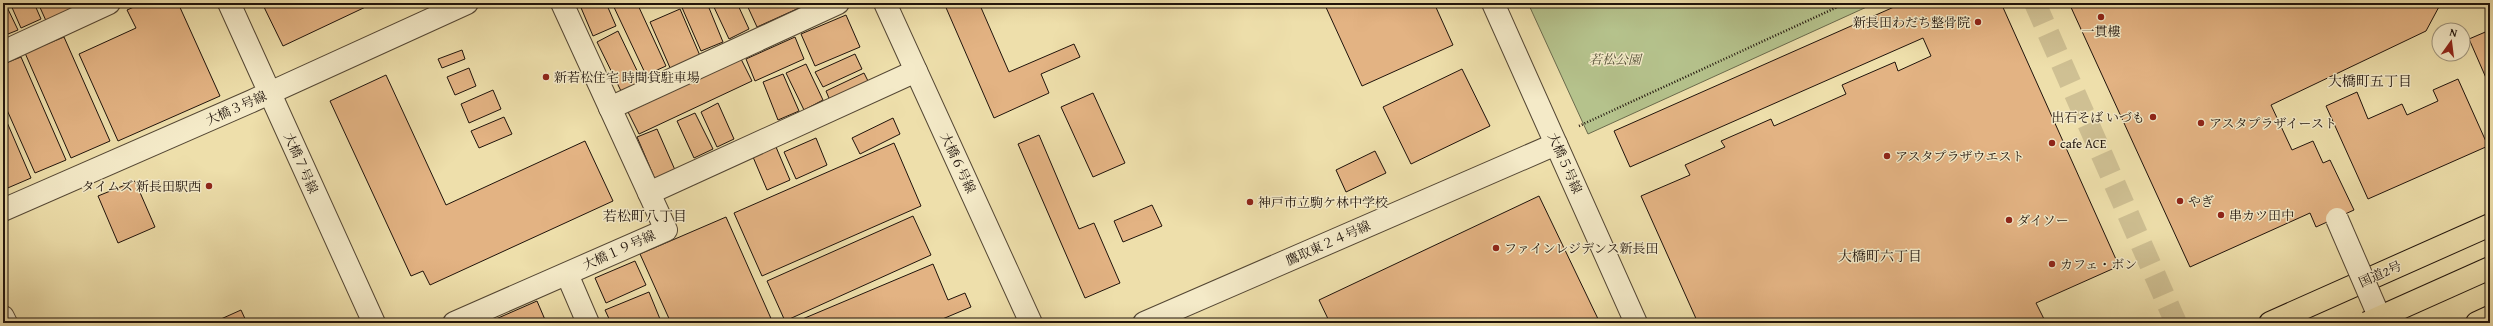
<svg xmlns="http://www.w3.org/2000/svg" width="2493" height="326" viewBox="0 0 2493 326" font-family="'Gentium Book Plus','Noto Serif JP',serif">
  <rect width="100%" height="100%" fill="#eedfab"/>
  <filter id="stains"><feTurbulence type="fractalNoise" baseFrequency=".005" numOctaves="4"/><feColorMatrix values="0 0 0 0 .2 0 0 0 0 .09 0 0 0 0 .02 0 0 0 .5 -.17"/></filter>
  <radialGradient id="worn" r=".72"><stop offset=".6" stop-color="#630" stop-opacity="0"/><stop offset="1" stop-color="#630" stop-opacity=".3"/></radialGradient>
  <polygon fill="#b5c28c" stroke="#6a6a4c" points="1528,3 1870,3 1871,5 1588,134"/>
  <g fill="#e3b383" stroke="#1f130b">
    <polygon points="3,3 5,3 18,30 3,36"/>
    <polygon points="10,3 34,3 41,19 21,28"/>
    <polygon points="38,3 82,3 83,6 47,23"/>
    <polygon points="143,3 178,3 220,96 118,141 79,54 136,28 127,10"/>
    <polygon points="262,3 374,3 283,46"/>
    <polygon points="579,3 606,3 616,26 593,36"/>
    <polygon points="612,3 637,3 666,66 646,75"/>
    <polygon points="680,3 707,3 723,42 701,51"/>
    <polygon points="712,3 737,3 749,29 729,39"/>
    <polygon points="746,3 810,3 757,27"/>
    <polygon points="944,3 979,3 1009,72 1074,44 1080,57 1041,74 1049,93 994,118"/>
    <polygon points="1324,3 1434,3 1453,45 1362,86"/>
    <polygon points="1903,3 2001,3 2119,266 2036,303 2046,323 1698,323 1641,196 1690,175 1685,165 1725,147 1721,141 1771,119 1774,126 1846,94 1842,85 1895,62 1898,71 1931,56 1923,38 1630,167 1614,131"/>
    <polygon points="2069,3 2441,3 2426,31 2271,105 2292,150 2313,141 2323,163 2330,160 2354,210 2316,227 2310,213 2190,267"/>
    <polygon points="680,9 701,58 671,70 650,22"/>
    <polygon points="846,15 860,47 815,66 801,34"/>
    <polygon points="2490,30 2490,87 2469,39"/>
    <polygon points="618,31 642,81 621,91 597,42"/>
    <polygon points="64,37 110,141 71,158 25,53"/>
    <polygon points="795,37 804,59 755,81 746,59"/>
    <polygon points="462,50 465,59 442,68 438,59"/>
    <polygon points="855,54 862,69 823,87 815,72"/>
    <polygon points="21,57 66,160 35,173 3,101 3,64"/>
    <polygon points="741,59 752,81 639,134 628,112"/>
    <polygon points="806,64 823,100 804,110 786,73"/>
    <polygon points="469,68 476,86 455,95 447,77"/>
    <polygon points="1462,69 1490,126 1411,164 1383,107"/>
    <polygon points="864,73 870,85 831,103 826,91"/>
    <polygon points="783,74 799,111 778,120 763,82"/>
    <polygon points="386,75 446,205 585,141 613,201 430,285 423,271 411,276 330,101"/>
    <polygon points="2458,79 2488,146 2368,199 2326,106 2357,92 2368,119 2402,104 2407,115 2438,101 2433,90"/>
    <polygon points="493,90 501,109 469,123 461,104"/>
    <polygon points="1093,93 1125,163 1093,177 1061,107"/>
    <polygon points="718,103 734,139 717,147 701,112"/>
    <polygon points="3,113 31,178 3,190"/>
    <polygon points="695,113 713,149 694,158 677,121"/>
    <polygon points="504,117 512,134 479,148 471,131"/>
    <polygon points="893,118 900,134 860,154 852,138"/>
    <polygon points="657,129 675,170 655,179 637,137"/>
    <polygon points="1039,135 1079,229 1094,223 1120,283 1085,298 1018,144"/>
    <polygon points="816,138 827,165 796,179 784,152"/>
    <polygon points="894,143 921,206 762,276 734,213"/>
    <polygon points="776,147 790,180 767,190 753,157"/>
    <polygon points="1375,151 1386,173 1346,192 1336,170"/>
    <polygon points="135,181 155,227 118,243 98,196"/>
    <polygon points="1539,196 1600,323 1330,323 1319,300"/>
    <polygon points="1152,205 1162,226 1123,242 1114,221"/>
    <polygon points="913,216 931,255 785,321 767,281"/>
    <polygon points="726,217 773,323 671,323 640,254"/>
    <polygon points="635,261 646,285 606,303 595,278"/>
    <polygon points="933,264 948,300 965,293 971,307 933,323 793,323"/>
    <polygon points="649,292 660,319 649,323 611,323 605,310"/>
    <polygon points="537,301 546,322 490,323 489,322"/>
    <polygon points="241,310 247,323 212,323"/>
  </g>
  <g fill="none" stroke-linecap="round" stroke-linejoin="round">
    <polyline stroke="#cfc093" stroke-width="22" stroke-dasharray="22 11" stroke-linecap="butt" points="2035,3 2176,323"/>
    <defs>
      <g id="minor">
        <polyline points="229,3 374,323"/>
        <polyline points="885,3 1031,323"/>
        <polyline points="1493,3 1636,323"/>
        <polyline points="3,52 109,3"/>
        <polyline points="610,108 838,3"/>
        <polyline points="649,193 916,71"/>
        <polyline points="3,210 252,101 467,3"/>
        <polyline points="567,274 588,323"/>
        <polyline points="3,317 6,323"/>
        <polyline points="454,323 666,230 562,3"/>
        <polyline points="1144,323 1556,144"/>
      </g>
      <g id="highway">
        <polyline points="2270,323 2490,225"/>
        <polyline points="2477,323 2490,317"/>
      </g>
    </defs>
    <use href="#minor" stroke="#534633" stroke-width="24"/>
    <use href="#highway" stroke="#1f130b" stroke-width="24"/>
    <polyline stroke="#1f130b" stroke-width="2.5" stroke-dasharray="1 2" stroke-linecap="butt" points="1579,126 1846,3"/>
    <use href="#minor" stroke="#f4eac8" stroke-width="22"/>
    <use href="#highway" stroke="#eedfab" stroke-width="22"/>
    <defs>
      <polyline id="minor-bridge" points="2337,219 2382,323"/>
      <polyline id="highway-bridge" points="2367,323 2490,268"/>
    </defs>
    <use href="#minor-bridge" stroke="#534633" stroke-width="24" stroke-linecap="butt"/>
    <use href="#highway-bridge" stroke="#1f130b" stroke-width="24" stroke-linecap="butt"/>
    <use href="#minor-bridge" stroke="#f4eac8" stroke-width="22"/>
    <use href="#highway-bridge" stroke="#eedfab" stroke-width="22"/>
  </g>
  <g fill="#8f2418" stroke="#f4eac8" stroke-width="1.5">
    <circle cx="2101" cy="17" r="4"/>
    <circle cx="1978" cy="22" r="4"/>
    <circle cx="546" cy="77" r="4"/>
    <circle cx="2153" cy="117" r="4"/>
    <circle cx="2201" cy="123" r="4"/>
    <circle cx="2052" cy="143" r="4"/>
    <circle cx="1887" cy="156" r="4"/>
    <circle cx="209" cy="186" r="4"/>
    <circle cx="2180" cy="201" r="4"/>
    <circle cx="1250" cy="202" r="4"/>
    <circle cx="2221" cy="215" r="4"/>
    <circle cx="2009" cy="220" r="4"/>
    <circle cx="1496" cy="248" r="4"/>
    <circle cx="2052" cy="264" r="4"/>
  </g>
  <g text-anchor="middle" dominant-baseline="central" stroke-width="3" stroke-linejoin="round" paint-order="stroke">
    <g font-size="13" fill="#1f130b" stroke="#f4eac8" text-anchor="start">
      <text x="1970" y="22" text-anchor="end">新長田わだち整骨院</text>
      <text x="2101" y="31" text-anchor="middle">一貫樓</text>
      <text x="554" y="77">新若松住宅 時間貸駐車場</text>
      <text x="2145" y="117" text-anchor="end">出石そば いづも</text>
      <text x="2209" y="123">アスタプラザイースト</text>
      <text x="2060" y="143">cafe ACE</text>
      <text x="1895" y="156">アスタプラザウエスト</text>
      <text x="201" y="186" text-anchor="end">タイムズ 新長田駅西</text>
      <text x="2188" y="201">やぎ</text>
      <text x="1258" y="202">神戸市立駒ケ林中学校</text>
      <text x="2229" y="215">串カツ田中</text>
      <text x="2017" y="220">ダイソー</text>
      <text x="1504" y="248">ファインレジデンス新長田</text>
      <text x="2060" y="264">カフェ・ボン</text>
    </g>
    <g font-size="13" font-style="italic" fill="#545038" stroke="#f4eac8">
      <text x="1615" y="59">若松公園</text>
    </g>
    <g font-size="13" fill="#1f130b" stroke="#f4eac8">
      <text transform="translate(236 108) rotate(-24)">大橋３号線</text>
      <text transform="translate(301 163) rotate(66)">大橋７号線</text>
      <text transform="translate(958 163) rotate(65)">大橋６号線</text>
      <text transform="translate(1565 163) rotate(66)">大橋５号線</text>
      <text transform="translate(1328 243) rotate(-24)">鷹取東２４号線</text>
      <text transform="translate(619 250) rotate(-24)">大橋１９号線</text>
      <text transform="translate(2380 274) rotate(-24)">国道2号</text>
    </g>
    <g font-size="14" fill="#1f130b" stroke="#f4eac8">
      <text x="2370" y="81">大橋町五丁目</text>
      <text x="645" y="216">若松町八丁目</text>
      <text x="1880" y="256">大橋町六丁目</text>
    </g>
  </g>
  <rect width="2493" height="326" fill="none" stroke="#eedfab" stroke-width="16"/>
  <rect x="4" y="4" width="2485" height="318" fill="none" stroke="#1f130b" stroke-width="2"/>
  <rect x="8" y="8" width="2477" height="310" fill="none" stroke="#1f130b"/>
  <g transform="translate(2451 42) rotate(14)"><circle r="19" fill="#f4eac8" stroke="#9f947c"/>
  <path d="M0-3L7 15L0 10L-7 15Z" fill="#8f2418"/>
  <text y="-6" font-size="11" font-weight="bold" text-anchor="middle" fill="#1f130b">N</text>
  </g>
  <rect width="100%" height="100%" filter="url(#stains)"/>
  <rect width="100%" height="100%" fill="url(#worn)"/>
</svg>
